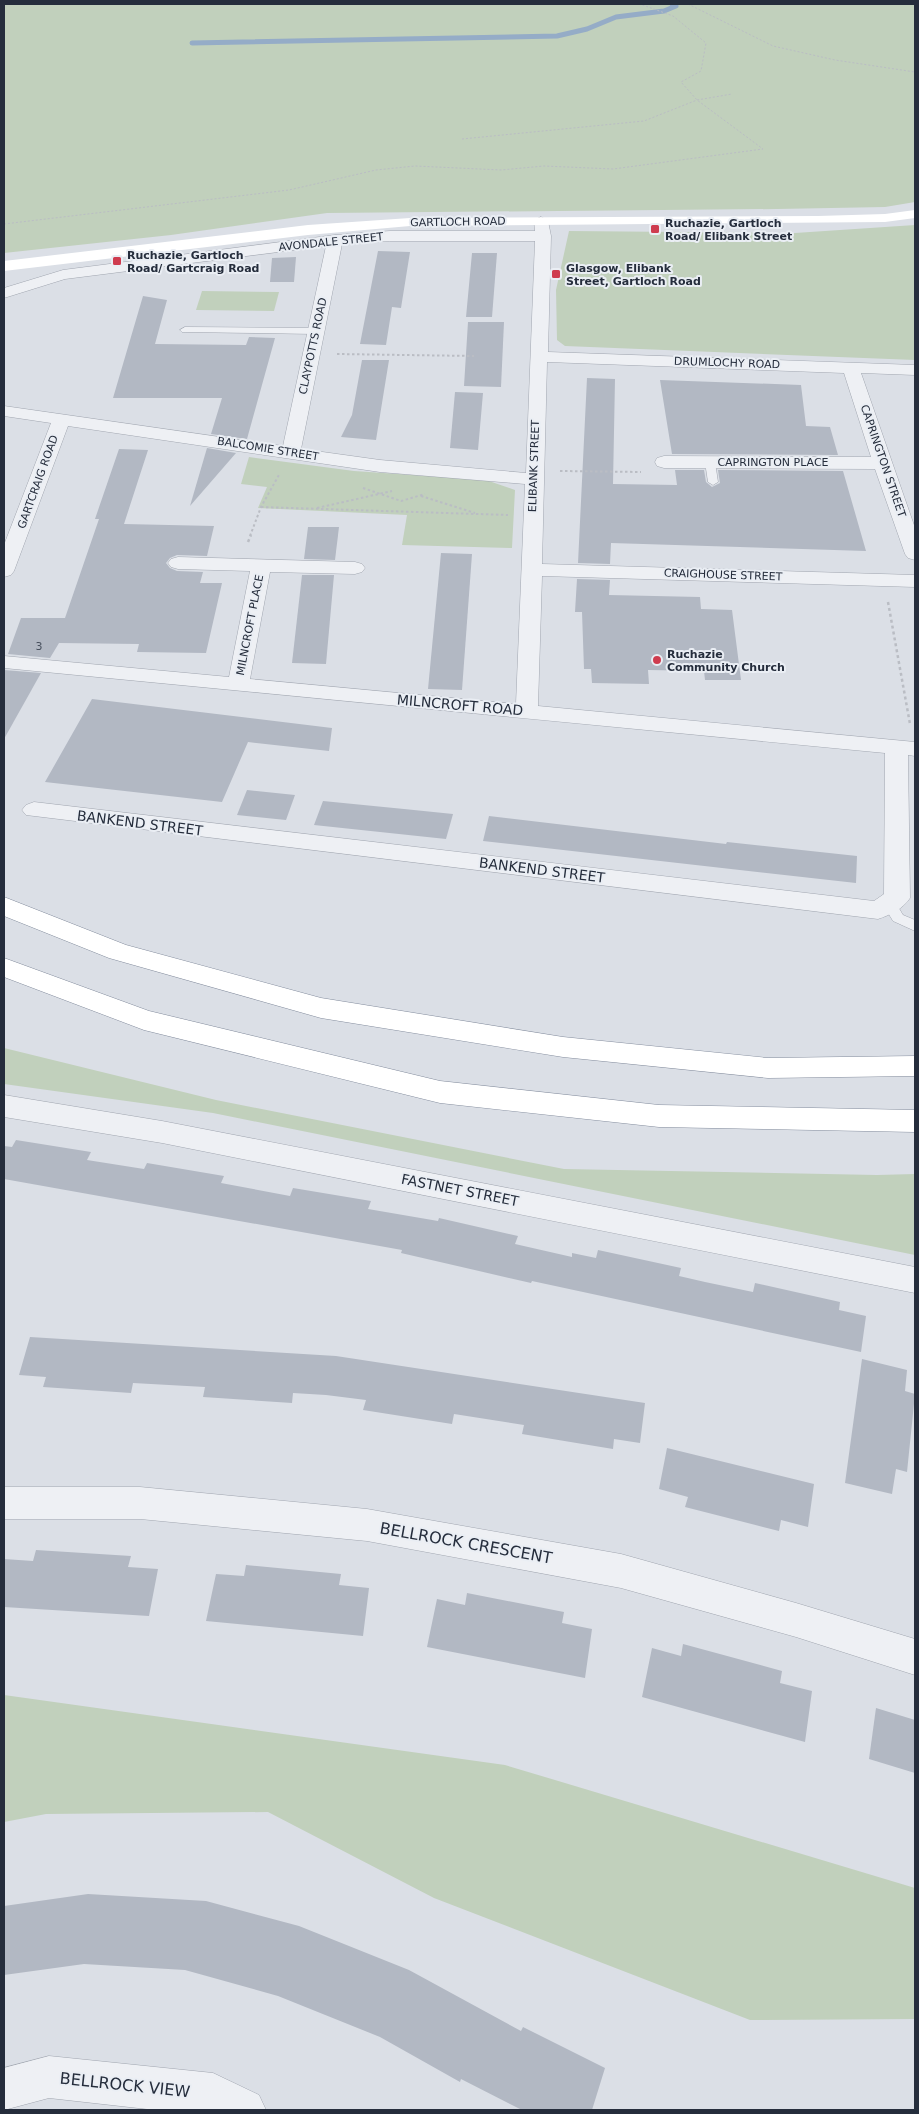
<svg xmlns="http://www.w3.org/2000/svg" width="919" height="2114" viewBox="0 0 919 2114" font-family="'DejaVu Sans',sans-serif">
  <rect width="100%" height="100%" fill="#dbdfe6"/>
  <g fill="#c1d0bc">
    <polygon points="4,4 915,4 915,202 885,207 777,209 327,213 171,235 4,253"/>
    <polygon points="915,225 915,360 565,346 557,340 556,290 569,231 795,233"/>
    <polygon points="202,291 279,292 274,311 196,310"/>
    <polygon points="249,457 354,471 486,480 515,490 512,548 402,545 407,515 258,508 267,487 241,484"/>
    <polygon points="4,1048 216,1100 564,1169 877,1175 915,1174 915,1255 213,1113 4,1084"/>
    <polygon points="4,1695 505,1765 915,1888 915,2019 750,2020 434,1898 268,1812 46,1814 4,1822"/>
  </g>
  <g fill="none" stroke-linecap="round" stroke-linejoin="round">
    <polyline stroke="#95acc7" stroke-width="5" points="192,43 557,36 587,29 616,17 664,11 676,6 672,4"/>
  </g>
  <g fill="#b2b8c3">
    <polygon points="378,251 410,252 401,308 392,307 386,345 360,344"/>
    <polygon points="472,253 497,253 492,317 466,317"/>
    <polygon points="296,257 294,282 270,282 272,258"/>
    <polygon points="143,296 167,300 155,344 246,345 249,337 275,338 247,439 211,434 222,398 113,398"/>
    <polygon points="468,322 504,322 501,387 464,386"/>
    <polygon points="362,360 389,360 376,440 341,437 352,415"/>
    <polygon points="587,378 615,379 613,484 677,485 675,470 704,470 706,482 712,487 720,483 718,470 843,471 866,551 611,543 610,564 578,563"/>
    <polygon points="660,380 801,385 806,426 830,427 838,455 672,454"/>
    <polygon points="455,392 483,393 478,450 450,448"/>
    <polygon points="207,448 236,453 190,506"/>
    <polygon points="119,449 148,450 124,524 214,526 207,556 177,555 170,558 166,563 170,568 177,571 203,572 200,583 222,583 206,653 137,652 139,644 59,643 50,658 8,654 21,618 65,618 99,519 95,519"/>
    <polygon points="308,527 339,527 335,560 304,559"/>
    <polygon points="441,553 472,554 462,690 428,689"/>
    <polygon points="302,575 334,575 326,664 292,663"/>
    <polygon points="577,579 610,580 609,595 700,597 701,609 732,610 741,680 705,680 704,671 648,670 649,684 592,683 591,669 584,669 582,612 575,612"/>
    <polygon points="4,670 41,673 4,739"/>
    <polygon points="92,699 332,728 329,751 248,742 222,802 45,782"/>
    <polygon points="247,790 295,795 286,820 237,815"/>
    <polygon points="323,801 404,809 453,814 446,839 314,825"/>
    <polygon points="489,816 726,844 727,842 857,856 856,883 483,841"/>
    <polygon points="16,1140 91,1152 87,1160 144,1169 147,1163 224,1176 221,1183 290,1196 293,1188 371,1201 368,1209 438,1221 439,1218 518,1236 515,1244 572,1257 572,1253 596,1258 598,1250 681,1268 679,1276 705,1282 753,1292 755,1283 840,1302 839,1310 866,1316 861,1352 532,1281 531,1283 401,1253 402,1250 4,1179 4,1146 12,1147"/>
    <polygon points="30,1337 336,1356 645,1403 640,1443 614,1439 613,1449 522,1434 524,1425 454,1414 452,1424 363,1410 366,1400 326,1395 293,1393 292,1403 203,1397 205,1387 133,1383 131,1393 43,1387 46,1377 19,1375"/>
    <polygon points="862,1359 907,1370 905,1391 915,1394 907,1472 896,1469 892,1494 845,1483"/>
    <polygon points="667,1448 814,1484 808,1527 781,1520 779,1531 685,1507 688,1497 659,1489"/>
    <polygon points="36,1550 131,1556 128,1567 158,1569 149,1616 4,1607 4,1559 33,1561"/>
    <polygon points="246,1565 341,1574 339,1585 369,1588 363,1636 206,1621 216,1574 244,1576"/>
    <polygon points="467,1593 564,1612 562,1623 592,1629 585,1678 427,1647 437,1599 465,1605"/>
    <polygon points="683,1644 782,1671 780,1683 812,1691 805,1742 642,1697 652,1648 681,1656"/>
    <polygon points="876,1708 915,1720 915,1773 869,1759"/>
    <polygon points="88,1894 206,1901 299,1926 409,1970 521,2031 523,2027 605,2068 592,2110 522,2110 461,2079 460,2082 380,2037 278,1996 185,1970 84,1964 4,1975 4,1906"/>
  </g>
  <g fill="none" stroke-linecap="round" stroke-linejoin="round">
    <defs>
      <g id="service">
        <polygon points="185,327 316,328 321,331 316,334 182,332 180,330"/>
        <polygon points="710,459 715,462 718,482 713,485 708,482 705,462"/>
        <polygon points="889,898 894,900 903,915 915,920 915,931 893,921 882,903"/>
      </g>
      <g id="minor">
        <path d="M541 217 548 221 551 236 548 352 915 365V375L861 373 915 528V560L908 558 905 554 875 469 664 468 657 466 655 462 657 458 664 456 871 457 844 373 547 362 542 564 915 575V587L542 576 538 706 915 742V756L908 755 910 898C903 909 890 915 878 919L26 815 22 810 26 805 34 802 874 901 884 894 885 753 4 668V656L229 677 250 571 178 569 171 567 168 563 171 559 178 557 355 562 362 564 365 568 362 572 355 574 270 572 250 679 516 704 525 484 380 472 68 426 14 571 11 575 4 577V545L51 423 4 416V406L283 446 326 246 65 279 4 298V288L63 270 335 235 390 231H535L534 221ZM390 241H535L526 473 380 460 301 449 342 244Z"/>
        <polygon points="4,1095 162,1121 915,1267 915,1293 162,1143 4,1117"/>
        <polygon points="4,1487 140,1487 367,1509 621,1554 796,1603 915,1639 915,1675 796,1637 621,1588 367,1541 140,1519 4,1519"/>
        <polygon points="49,2056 213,2073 259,2095 266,2110 156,2110 49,2098 4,2110 4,2068"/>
      </g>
      <g id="motorway">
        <polygon points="4,897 126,945 321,998 563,1037 768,1058 915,1056 915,1076 768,1078 563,1057 321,1018 109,958 4,916"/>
        <polygon points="4,958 149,1011 440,1081 659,1105 915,1110 915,1132 659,1127 440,1103 144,1030 4,977"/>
      </g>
    </defs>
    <use href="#service" stroke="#a1a6b0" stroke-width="1"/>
    <use href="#minor" stroke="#a1a6b0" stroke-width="1"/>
    <use href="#motorway" stroke="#838c9d" stroke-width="1"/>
    <g stroke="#babdc4" stroke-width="1" stroke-dasharray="2 2" stroke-linecap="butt">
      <polyline points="688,4 773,46 835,60 915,72"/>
      <polyline points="462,139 644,121 697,100 732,94"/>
      <polyline points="4,224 289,190 376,170 415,166 501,170 544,166 613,169 763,149 697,100 681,82 701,71 706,43 673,16 640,4"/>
    </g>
    <g stroke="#babdc4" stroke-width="2" stroke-dasharray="2.5 2.5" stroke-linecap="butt">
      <polyline points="337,354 474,356"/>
      <polyline points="560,471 641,472"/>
      <polyline points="363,488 401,501 425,494"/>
      <polyline points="421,496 475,513"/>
      <polyline points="261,507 508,515"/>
      <polyline points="317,508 392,491"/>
      <polyline points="250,536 261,507 280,473"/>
    </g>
    <g stroke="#babdc4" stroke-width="2.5" stroke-dasharray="3 3" stroke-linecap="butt">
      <polyline points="248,542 251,535"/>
      <polyline points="888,602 910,724"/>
    </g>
    <use href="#service" fill="#eef0f4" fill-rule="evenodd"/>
    <use href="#minor" fill="#eef0f4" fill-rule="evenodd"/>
    <polygon fill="#fff" fill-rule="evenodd" points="915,210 915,218 885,222 410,226 308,235 4,271 4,261 308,225 410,218 818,216 885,214"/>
    <use href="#motorway" fill="#fff" fill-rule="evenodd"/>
  </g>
  <g fill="#cf3c4f" stroke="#eaeef4" stroke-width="2">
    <rect x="650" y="224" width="10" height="10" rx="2.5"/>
    <rect x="112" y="256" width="10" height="10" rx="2.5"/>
    <rect x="551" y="269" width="10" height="10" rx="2.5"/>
    <circle cx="657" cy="660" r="5"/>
  </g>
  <g text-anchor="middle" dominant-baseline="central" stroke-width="4" stroke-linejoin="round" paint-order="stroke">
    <g font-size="11" fill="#252d3c" stroke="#eaeef4">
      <text transform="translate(458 222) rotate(-1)">GARTLOCH ROAD</text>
      <text transform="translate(331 242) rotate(-6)">AVONDALE STREET</text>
      <text transform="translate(313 346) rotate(-78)">CLAYPOTTS ROAD</text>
      <text transform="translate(727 363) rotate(2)">DRUMLOCHY ROAD</text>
      <text transform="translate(268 449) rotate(9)">BALCOMIE STREET</text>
      <text transform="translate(883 461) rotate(71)">CAPRINGTON STREET</text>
      <text x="773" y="462">CAPRINGTON PLACE</text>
      <text transform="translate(534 466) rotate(-88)">ELIBANK STREET</text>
      <text transform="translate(38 482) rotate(-70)">GARTCRAIG ROAD</text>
      <text transform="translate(723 575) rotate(2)">CRAIGHOUSE STREET</text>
      <text transform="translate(250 625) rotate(-79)">MILNCROFT PLACE</text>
    </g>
    <g font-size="11" font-weight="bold" fill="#252d3c" stroke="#eaeef4" text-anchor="start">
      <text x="665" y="223">Ruchazie, Gartloch<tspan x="665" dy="13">Road/ Elibank Street</tspan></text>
      <text x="127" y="255">Ruchazie, Gartloch<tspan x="127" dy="13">Road/ Gartcraig Road</tspan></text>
      <text x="566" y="268">Glasgow, Elibank<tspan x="566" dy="13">Street, Gartloch Road</tspan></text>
      <text x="667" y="654">Ruchazie<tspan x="667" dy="13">Community Church</tspan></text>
    </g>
    <g font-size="11" fill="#48505e">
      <text x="39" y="646">3</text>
    </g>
    <g font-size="14" fill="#252d3c" stroke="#eaeef4">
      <text transform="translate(460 705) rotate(5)">MILNCROFT ROAD</text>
      <text transform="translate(140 823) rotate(7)">BANKEND STREET</text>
      <text transform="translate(542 870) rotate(7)">BANKEND STREET</text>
      <text transform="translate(460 1190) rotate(11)">FASTNET STREET</text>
    </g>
    <g font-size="16" fill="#252d3c" stroke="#eaeef4">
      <text transform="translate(466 1543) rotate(10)">BELLROCK CRESCENT</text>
      <text transform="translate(125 2085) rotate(6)">BELLROCK VIEW</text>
    </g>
  </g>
  <rect width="919" height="2114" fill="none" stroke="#252d3c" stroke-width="10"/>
</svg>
